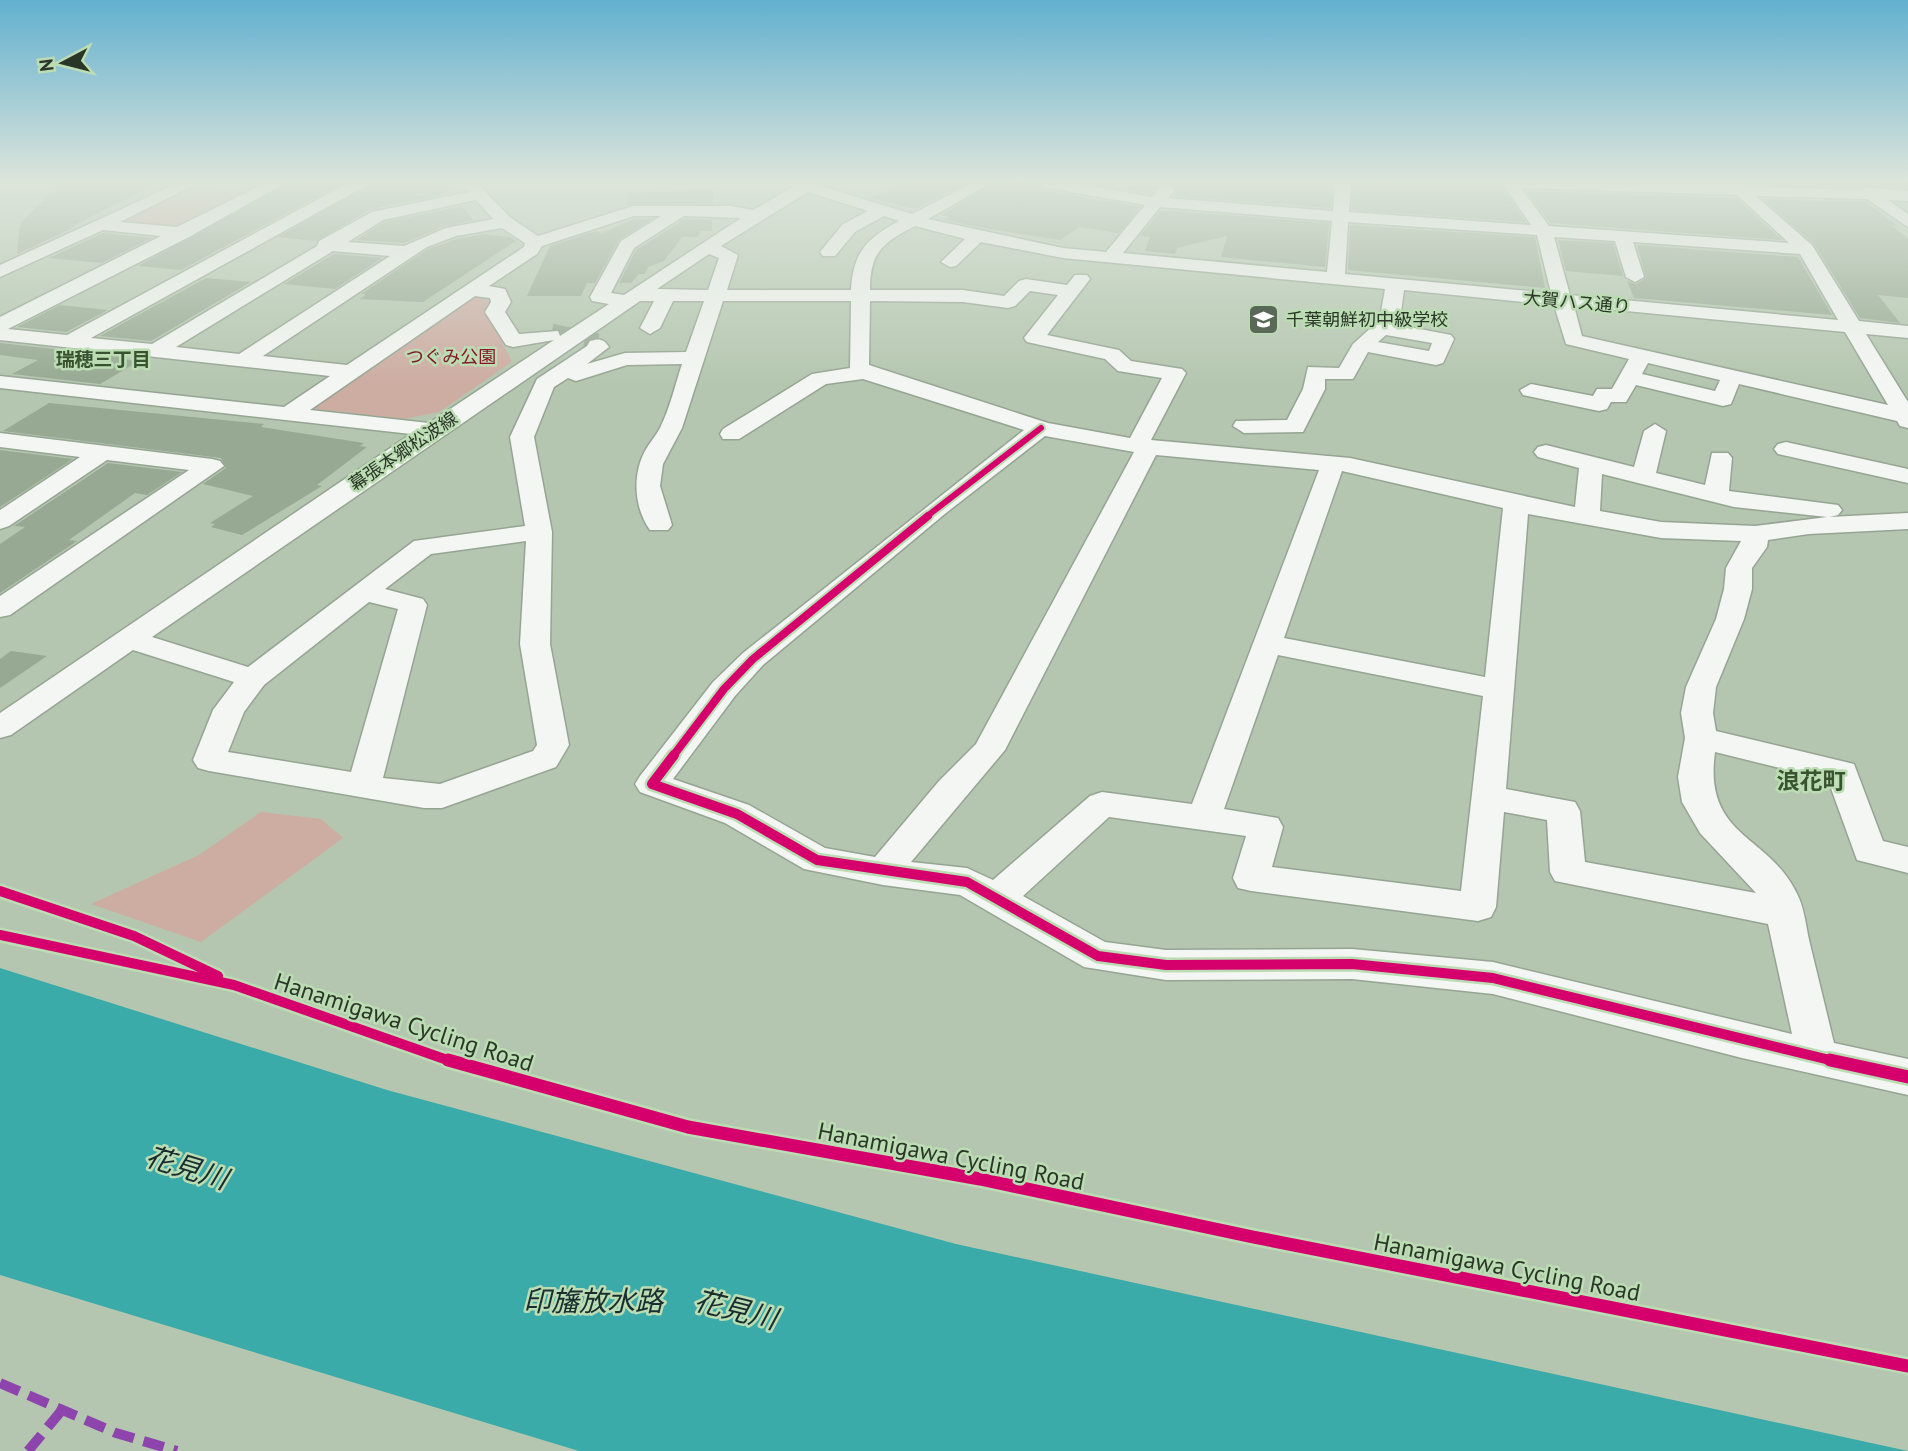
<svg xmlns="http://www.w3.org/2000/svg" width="1908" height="1451" viewBox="0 0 1908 1451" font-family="'PT Sans','Noto Sans JP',sans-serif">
  <rect width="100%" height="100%" fill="#b4c6af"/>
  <g fill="#cdaca2">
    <polygon points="191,189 250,194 183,228 124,225 123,221"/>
    <polygon points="476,296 492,302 488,315 512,362 439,412 404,419 316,409 313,404 468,298"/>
    <polygon points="261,812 321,819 343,838 201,942 91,904 199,855"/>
  </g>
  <polygon fill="#3aaba9" points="0,968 387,1090 956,1244 1908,1451 579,1451 0,1275"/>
  <g fill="#97a992">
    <polygon points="61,183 157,183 69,228 73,228 17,254 20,223"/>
    <polygon points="289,183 343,183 181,270 138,266"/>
    <polygon points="373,183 444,183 452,193 371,209 316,241 278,237"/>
    <polygon points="903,183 967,183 915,209 871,198"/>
    <polygon points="993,183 1038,183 1048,191 1140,207 1119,233 1079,227 1060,240 989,229 945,220 950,217 941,215"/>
    <polygon points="1088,183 1162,183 1151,194"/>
    <polygon points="1170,183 1332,183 1331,208 1173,196 1178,189"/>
    <polygon points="1353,183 1501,186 1526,222 1352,210"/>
    <polygon points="1746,183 1908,183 1908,188 1867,184 1860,187"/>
    <polygon points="713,189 713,203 626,205 628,193"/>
    <polygon points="1526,191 1736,198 1782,240 1550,223"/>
    <polygon points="1763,199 1866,202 1898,226 1892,225 1908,239 1908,298 1878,295 1900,323 1860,318 1814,244"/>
    <polygon points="462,206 473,220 445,226 404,243 356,240 384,222"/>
    <polygon points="1161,210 1329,223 1325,267 1221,257 1227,236 1177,248 1175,254 1145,251 1150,237 1140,236"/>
    <polygon points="634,219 652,219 619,240 595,283 587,283 581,296 527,296 550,246 596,231 602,233"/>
    <polygon points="685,219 712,220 712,231 700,231 698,237 682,237 664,261 648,267 645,274 639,274 631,283 619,283 636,250"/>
    <polygon points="1350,225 1535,237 1545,288 1348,270"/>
    <polygon points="103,233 152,238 102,263 49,258"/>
    <polygon points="484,234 510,237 516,241 423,302 360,299 366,294 361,294 428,249 457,239"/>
    <polygon points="1558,240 1613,243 1623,276 1566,271"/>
    <polygon points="1637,245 1798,257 1832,315 1634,298 1627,281 1636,284 1646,278"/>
    <polygon points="334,254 382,258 335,289 284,284"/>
    <polygon points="206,278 251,282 151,341 100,336"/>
    <polygon points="60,305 108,310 66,332 17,327"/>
    <polygon points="0,343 128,357 124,359 139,361 100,384 12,374 38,360 0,355"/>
    <polygon points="49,403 264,424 261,427 364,443 360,446 367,447 317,485 322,486 242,535 211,527 215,524 210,523 253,496 203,484 226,468 221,458 3,431"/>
    <polygon points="0,450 73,459 0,507"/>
    <polygon points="108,463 182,472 147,495 135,493 69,540 77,541 0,593 0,544 25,527 14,526"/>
    <polygon points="11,651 47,656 0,688 0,659"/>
  </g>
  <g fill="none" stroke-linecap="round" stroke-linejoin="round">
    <polyline stroke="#98a994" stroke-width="23" stroke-dasharray="23 11" stroke-linecap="butt" points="551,335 597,345"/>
    <defs>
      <g id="minor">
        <path d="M178 183H198L120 222 177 227 265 183H285L189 237 8 329 67 335 348 183H371L91 338 152 344 317 246 319 241 372 212 469 192 461 183H477L511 218 538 236 633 206H731L753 210 793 187 787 183H820L818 185 912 214 972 183H991L928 219 1063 248 1106 252 1145 205 1048 188 1040 183H1074L1152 197 1161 186 1167 184 1175 189 1168 198 1333 211 1335 183H1351L1349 212 1531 225 1502 183H1742L1745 186 1861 190 1867 187 1908 191V201L1888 200 1908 214V227L1867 199 1756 196 1812 245 1859 321 1908 326V338L1866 334 1908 402V428L1900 426 1897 421 1739 384 1731 404 1723 406 1636 385 1626 402H1611L1607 409 1599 411 1523 395 1520 390 1531 384 1593 396 1597 389H1612L1629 359 1566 344 1554 305 1404 290 1401 312 1394 324 1451 335 1454 339 1443 363 1436 365 1368 352 1353 379H1325V389L1303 432 1244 433 1233 426 1236 421 1287 420 1303 389 1308 367 1339 368 1353 344 1374 325 1381 312 1385 289 1063 258 981 242 956 266 950 267 941 262 965 239 915 226C883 243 870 251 870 290H963L1004 296 1019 281 1026 279 1067 285 1075 275H1087L1090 279 1047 335 1119 350 1131 361 1182 369 1186 373 1151 440 1350 458 1575 507 1579 468 1538 457 1534 452 1538 447 1546 445 1634 467 1644 431 1655 424 1666 431 1656 473 1705 485 1712 453H1728L1732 458 1729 491 1838 505 1842 510 1838 515 1830 517 1908 513V529L1809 534 1768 540 1767 547 1752 568V589L1744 619 1716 687 1713 713 1716 731 1854 764 1883 841 1908 847V873L1857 860 1828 780 1715 752C1703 840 1771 833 1799 898 1805 912 1806 928 1810 944 1818 977 1826 1010 1834 1043L1908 1059V1095L1742 1058 1493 994 1352 979 1166 980 1084 967 960 895 883 885 804 869 725 823 640 792 635 784 640 776 713 682 743 653 1024 430 863 379 826 384 739 439H723L720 434 723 429 812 374 850 368 851 301H723L682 428 663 464 660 486 672 525 668 530H650C634 508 632 475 645 451 649 443 656 436 660 428 670 408 675 385 682 364L627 365 576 381 568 378 554 387 534 437 552 532 550 644 569 745 556 767 442 808H424L209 771 198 768 193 760 213 710 234 682 133 650 11 735 0 738V713L411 434 0 388V376L284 407 330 376 0 340V317L161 236 103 230 0 277V265ZM1521 188 1737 195 1789 243 1549 226ZM808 192 868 211 843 224 820 252 823 256H835L855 232 884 216 899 221C867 238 853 252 851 290H727L738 255 721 246ZM476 200 493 219 446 228 404 246 348 242 383 220ZM1160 207 1332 221 1327 272 1123 253ZM634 216H661L621 241 590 297 592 301 609 304 560 336 558 331 519 334 505 312 511 302 505 289 489 286 537 254 542 246ZM684 216 741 218 624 295 611 293 634 248ZM1348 222 1537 235 1551 293 1345 274ZM502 228 525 243 524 247 347 365 263 356 427 247 456 236ZM1554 237 1615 241 1626 277 1635 282 1644 277 1633 242 1800 254 1838 320 1570 295ZM333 251 390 256 239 354 176 347ZM709 254 719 258 708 290 657 289ZM1030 291 1058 295 1024 338 1027 342 1105 359 1118 371 1162 378 1130 438 1048 423 869 365 870 301 963 302 1008 308 1015 306ZM475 296 490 298 491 302 485 312 506 345 513 347 554 340 429 423 310 410ZM640 301H654L640 328 650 334 660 328 673 301H704L686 352 625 353 587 364 609 347C604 339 599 338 590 341L587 346 537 379 510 437 525 526 414 541 248 667 152 637ZM1574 306 1845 332 1888 405 1582 336ZM1386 335 1432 343 1429 351 1378 342ZM1648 363 1720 380 1715 391 1642 374ZM1045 436 1134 452 976 744 939 781 875 857 825 848 749 805 673 779 735 696 763 665 946 513ZM1156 455 1319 470 1192 804 1102 792 1090 796 993 880 967 868 911 862 1005 750ZM1342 471 1503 508 1485 677 1284 638ZM1602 474 1734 507 1827 517 1755 526 1661 522 1600 511ZM1528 514 1661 538 1741 541 1726 568 1724 589 1716 619 1686 687 1681 713 1685 738 1678 777 1682 802 1700 833 1756 893 1585 862 1580 811 1575 802 1506 789ZM526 541 520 644 537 745 533 751 440 784 383 778 427 605 423 599 385 589 431 554ZM369 602 398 609 351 772 228 752 244 712 264 685ZM1278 655 1483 696 1461 891 1272 867 1283 827 1278 818 1224 809ZM1504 812 1547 820 1550 872 1555 881 1768 924 1792 1034 1493 962 1352 949 1166 950 1105 942 1023 896 1109 817 1246 836 1233 878 1238 888 1251 891 1478 921 1491 917 1496 907Z"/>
        <polygon points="0,433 212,459 220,461 224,466 10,615 0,617 0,596 189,470 107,460 9,526 0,529 0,510 80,457 0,447"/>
        <polygon points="1786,442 1908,469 1908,483 1778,454 1774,449 1778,444"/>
      </g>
    </defs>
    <use href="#minor" stroke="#96a493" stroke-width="3"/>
    <use href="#minor" fill="#f4f6f3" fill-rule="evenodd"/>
    <g stroke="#8e44ad" stroke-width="10" stroke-dasharray="21 10" stroke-linecap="butt">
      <polyline points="0,1383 116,1433 177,1451"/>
      <polyline points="28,1451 62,1410"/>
    </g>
    <defs>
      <polyline id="cycleway-far3" points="926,517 1041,428"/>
      <polyline id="cycleway-far2" points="673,756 724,689 753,659 928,516"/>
      <g id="cycleway-far1">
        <polyline points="674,755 652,784 737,814 817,860 967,882 1098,956 1166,965 1352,964 1493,978 1838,1062"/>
        <polyline points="0,891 134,936 218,976"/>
        <polyline points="0,935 234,985 453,1062"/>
      </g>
      <g id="cycleway">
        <polyline points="448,1060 688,1127 980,1179 1253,1237 1908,1366"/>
        <polyline points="1830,1060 1908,1077"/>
      </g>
    </defs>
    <use href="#cycleway-far3" stroke="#bcdcb3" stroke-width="10"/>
    <use href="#cycleway-far2" stroke="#bcdcb3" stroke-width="12"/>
    <use href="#cycleway-far1" stroke="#bcdcb3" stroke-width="15"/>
    <use href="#cycleway" stroke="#bcdcb3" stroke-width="18"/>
    <use href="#cycleway-far3" stroke="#d6006c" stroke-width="6"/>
    <use href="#cycleway-far2" stroke="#d6006c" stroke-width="8"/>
    <use href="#cycleway-far1" stroke="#d6006c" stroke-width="10"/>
    <use href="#cycleway" stroke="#d6006c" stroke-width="13"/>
  </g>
  <linearGradient id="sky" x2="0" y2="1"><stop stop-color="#62b0cf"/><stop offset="0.47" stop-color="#dde5db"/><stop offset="1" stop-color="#dde5db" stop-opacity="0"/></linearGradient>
  <rect width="1908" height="386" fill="url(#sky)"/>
  <defs>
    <symbol id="school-square" viewBox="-11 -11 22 22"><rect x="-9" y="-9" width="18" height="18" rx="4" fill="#5a6957" stroke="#bcdcb3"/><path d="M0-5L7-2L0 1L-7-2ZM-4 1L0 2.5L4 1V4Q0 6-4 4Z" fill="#fff"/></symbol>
  </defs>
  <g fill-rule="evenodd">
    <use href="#school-square" x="1246" y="302" width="35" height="35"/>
  </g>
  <g text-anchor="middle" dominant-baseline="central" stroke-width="5" stroke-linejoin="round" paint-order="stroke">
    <g font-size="18" fill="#2a3727" stroke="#bcdcb3">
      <text transform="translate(1577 302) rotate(5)">大賀ハス通り</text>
      <text transform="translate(403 451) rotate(-34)">幕張本郷松波線</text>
    </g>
    <g font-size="18" fill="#2a3727" stroke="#bcdcb3" text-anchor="start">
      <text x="1286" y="319">千葉朝鮮初中級学校</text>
    </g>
    <g font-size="18" fill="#821928" stroke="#bcdcb3">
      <text x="451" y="356">つぐみ公園</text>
    </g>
    <g font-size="19" font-weight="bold" fill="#37532f" stroke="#bcdcb3">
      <text x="103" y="359">瑞穂三丁目</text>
    </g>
    <g font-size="23" font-weight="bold" fill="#37532f" stroke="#bcdcb3">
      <text x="1811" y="780">浪花町</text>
    </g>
    <g font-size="24" fill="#2a3727" stroke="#bcdcb3">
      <text transform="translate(404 1022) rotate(18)">Hanamigawa Cycling Road</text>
      <text transform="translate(951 1156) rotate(11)">Hanamigawa Cycling Road</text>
      <text transform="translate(1507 1267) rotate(11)">Hanamigawa Cycling Road</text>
    </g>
    <g font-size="28" font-style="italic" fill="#182e2f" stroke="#bcdcb3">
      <text transform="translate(187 1167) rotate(17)">花見川</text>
      <text x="593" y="1300">印旛放水路</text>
      <text transform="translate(736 1309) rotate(14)">花見川</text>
    </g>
  </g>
  <g transform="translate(63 63) rotate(263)" stroke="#bcdcb3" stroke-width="5" paint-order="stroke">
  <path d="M0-5L12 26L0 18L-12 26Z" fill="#2a3727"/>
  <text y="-10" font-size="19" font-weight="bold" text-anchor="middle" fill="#2a3727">N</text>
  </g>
</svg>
